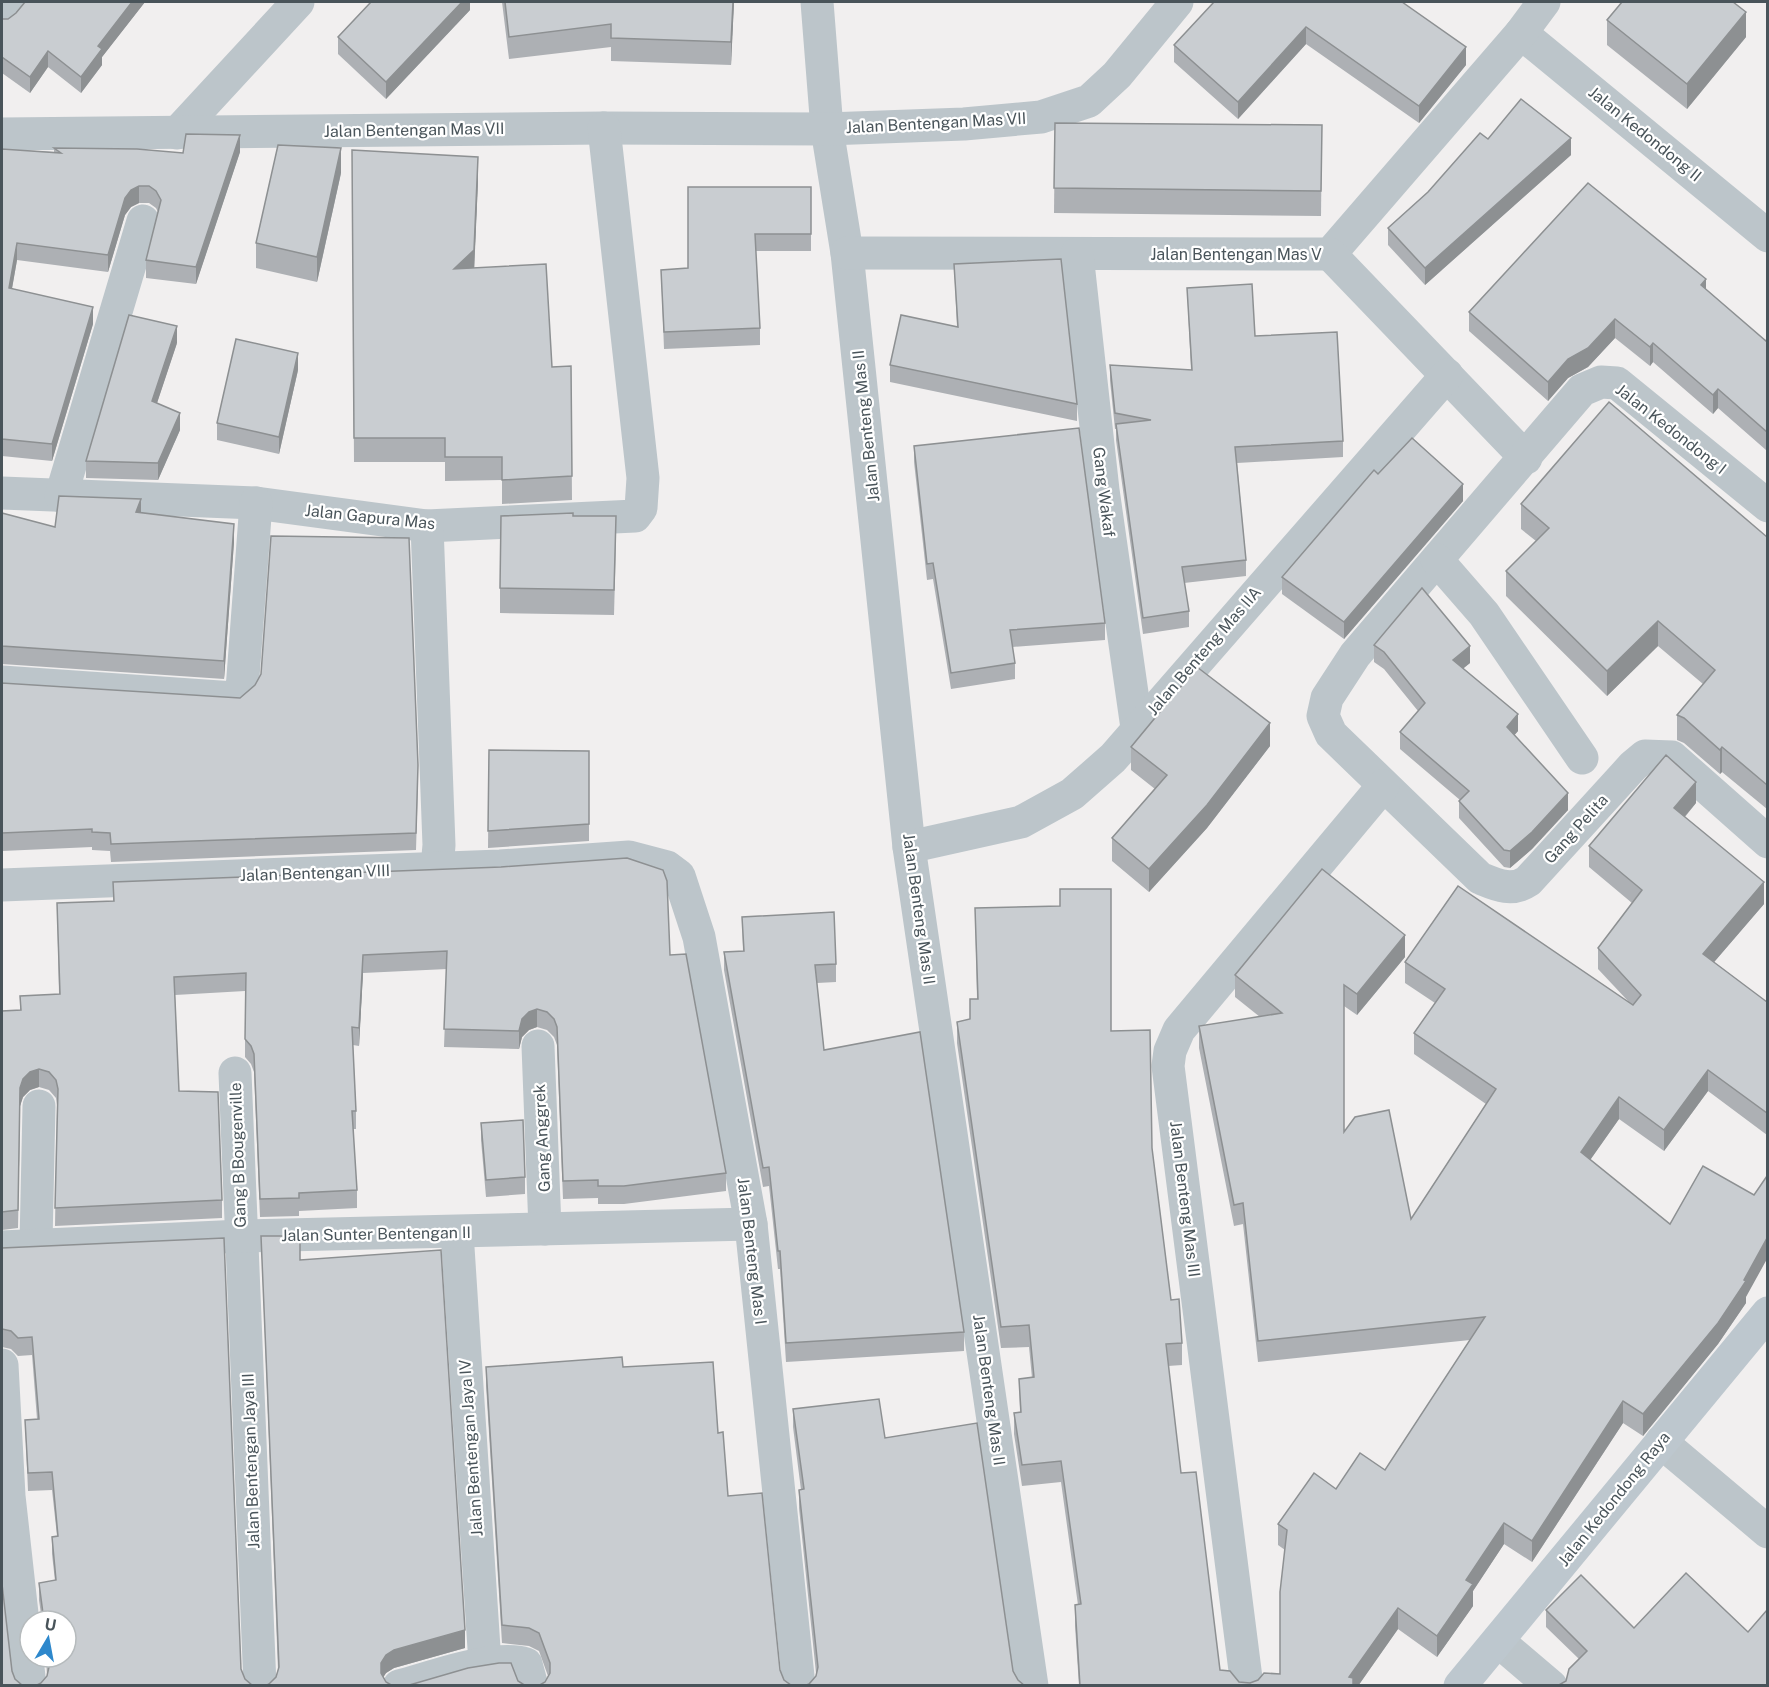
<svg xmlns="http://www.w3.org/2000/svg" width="1769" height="1687" viewBox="0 0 1769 1687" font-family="'Public Sans',sans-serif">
  <rect width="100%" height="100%" fill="#f1efef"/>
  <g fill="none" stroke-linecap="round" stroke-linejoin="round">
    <g stroke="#bcc5ca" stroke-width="33">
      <polyline points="817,2 827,129 847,253 909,847 1032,1686"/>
      <polyline points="2,17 15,2"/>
      <polyline points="1521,33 1768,236"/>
      <polyline points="177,133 298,2"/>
      <polyline points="2,134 604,128 827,129 964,124 1041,117 1089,101 1117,75 1177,2"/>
      <polyline points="847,253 1330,254 1521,33 1544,2"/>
      <polyline points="1077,254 1103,490 1137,728"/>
      <polyline points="1330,254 1526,458"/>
      <polyline points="2,493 256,503 427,526 635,516 641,508 643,478 604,128"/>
      <polyline points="61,496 143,221"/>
      <path d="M1768 506 1617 383 1601 382 1582 390 1355 655 1327 698 1323 716 1331 734 1480 878C1497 885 1512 892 1528 881L1633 766 1645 756 1672 757 1768 842"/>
      <polyline points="427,526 439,845 437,868"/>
      <polyline points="1437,560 1484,614 1582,758"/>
      <polyline points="2,682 234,698 242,690 256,503"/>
      <polyline points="909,847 1021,822 1072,794 1113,758 1447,375"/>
      <polyline points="2,885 500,866 629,857 667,867 679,876 699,937 751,1224 799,1686"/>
      <polyline points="538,1046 545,1229"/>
      <polyline points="235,1073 260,1686"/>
      <polyline points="457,1232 485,1664"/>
      <polyline points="36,1243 39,1106"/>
      <polyline points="2,1247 242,1236 751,1224"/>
      <polyline points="2,1365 9,1496 30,1686"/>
      <polyline points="1661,1442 1768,1532"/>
      <polyline points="1498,1641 1551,1686"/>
      <path d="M399 1686C433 1677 494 1654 526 1664L532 1686"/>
      <polyline points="1247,1686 1168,1066 1170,1051 1179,1030 1383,786"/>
    </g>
    <polyline stroke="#bdc7ce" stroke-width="33" points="1460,1686 1768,1313"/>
  </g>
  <g fill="#adb0b4">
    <polygon points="25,2 145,2 102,57 102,65 81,93 48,67 30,93 2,73 2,19 8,19 16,13"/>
    <polygon points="470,2 470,10 386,99 338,54 338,37"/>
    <polygon points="502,2 734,2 731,65 611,61 611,47 509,59"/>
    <polygon points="1214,2 1466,65 1419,123 1306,44 1238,119 1174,62 1174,45"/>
    <polygon points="1607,20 1746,37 1687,109 1607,45"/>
    <polygon points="1055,123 1322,125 1321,216 1054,213"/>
    <polygon points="1488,139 1571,155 1425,285 1388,245 1388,228"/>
    <polygon points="54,148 183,153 240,152 196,284 146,278 146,260 158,212 156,208 149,203 139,203 131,207 125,215 108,272 17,260 12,289 93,324 52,461 2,456 2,149 54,152"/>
    <polygon points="352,150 478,181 474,268 552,367 571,366 572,500 502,504 502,480 445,481 445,462 354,462"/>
    <polygon points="341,173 317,282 256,268 256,243"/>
    <polygon points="811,187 811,251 755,251 760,328 760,345 664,349 661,270 688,268"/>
    <polygon points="954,264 1077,404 1077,421 890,382 890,365 957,327"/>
    <polygon points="1187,288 1255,336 1343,441 1343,457 1237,463 1246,560 1246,576 1184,583 1189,611 1189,627 1143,634 1116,440 1116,429 1115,429 1110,381 1110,365 1191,370"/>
    <polygon points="1706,290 1766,341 1767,339 1767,463 1766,461 1766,450 1718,408 1713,414 1653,362 1650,366 1615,338 1588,367 1568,378 1548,401 1469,331 1469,312"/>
    <polygon points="177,343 157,403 180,430 158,480 86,478 86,461"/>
    <polygon points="298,370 279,454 217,440 217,423"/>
    <polygon points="914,446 1105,623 1105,640 1012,647 1015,663 1015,679 951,689 933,579 927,580 914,462"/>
    <polygon points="1378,474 1463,501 1344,639 1282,594 1282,577"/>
    <polygon points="1521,504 1767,537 1767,809 1722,772 1720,774 1684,743 1677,740 1677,715 1703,684 1658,646 1607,696 1506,596 1506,571 1536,541 1521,529"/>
    <polygon points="141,512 234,542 224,679 2,664 2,513 55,527"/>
    <polygon points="573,516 616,541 614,615 500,613 500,588"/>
    <polygon points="1374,645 1470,663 1463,668 1518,731 1514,735 1568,810 1532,849 1510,868 1504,867 1459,818 1459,801 1460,800 1400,749 1400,732 1418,711 1384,669 1374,662"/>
    <polygon points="2,683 418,783 416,850 111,862 110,851 92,850 92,847 2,851"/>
    <polygon points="1270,746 1207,828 1149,892 1112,861 1112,838 1155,789 1131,770 1131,747"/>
    <polygon points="489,750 589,751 589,841 488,848"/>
    <polygon points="1696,803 1685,817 1764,904 1714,962 1767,1002 1767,1135 1708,1091 1664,1151 1619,1119 1590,1160 1746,1297 1746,1303 1718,1344 1643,1436 1623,1423 1532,1562 1504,1544 1473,1591 1473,1606 1437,1657 1398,1629 1358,1686 1079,1686 1075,1626 1075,1605 1078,1605 1061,1482 1022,1486 1014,1434 1014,1413 1020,1412 1019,1379 1032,1378 1029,1347 1001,1348 957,1043 957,1022 970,1019 977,999 975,908 1111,1031 1152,1148 1171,1300 1182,1343 1182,1365 1168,1366 1181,1473 1220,1670 1239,1682 1250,1683 1280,1674 1285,1550 1278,1545 1278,1524 1336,1489 1385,1470 1470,1340 1258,1362 1243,1224 1234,1226 1199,1048 1199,1026 1260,1017 1235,997 1235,975 1405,957 1357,1015 1344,1006 1344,1132 1411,1219 1486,1104 1414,1054 1414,1033 1435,1003 1405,983 1405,962 1628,1001 1598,969 1598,948 1632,903 1589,867 1589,846"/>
    <polygon points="113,882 670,955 726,1173 726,1191 624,1204 598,1204 598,1198 563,1199 557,1045 554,1037 547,1030 537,1027 529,1030 522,1037 519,1049 444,1047 447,969 363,973 359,1046 353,1045 356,1111 356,1129 353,1129 357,1190 357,1208 299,1211 299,1216 260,1217 254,1072 251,1064 245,1057 245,991 175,995 179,1091 222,1200 222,1218 55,1226 57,1105 56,1098 49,1090 39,1087 30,1090 23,1097 20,1106 18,1228 2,1230 2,1011 20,1010 20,996 59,994 57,903 113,901"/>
    <polygon points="742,917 836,964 836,982 817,983 824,1050 964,1332 964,1351 786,1362 780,1269 778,1269 769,1186 763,1187 724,970 724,952 743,951"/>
    <polygon points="481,1123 525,1177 525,1194 486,1197 481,1140"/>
    <polygon points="261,1236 300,1260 465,1648 394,1668 386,1673 383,1677 386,1682 269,1684 276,1677 278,1670"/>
    <polygon points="2,1248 241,1669 245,1679 252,1685 41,1683 47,1676 46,1657 66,1657 66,1621 42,1621 39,1600 39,1583 55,1581 52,1554 52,1537 57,1536 52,1490 28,1491 25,1420 37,1419 32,1355 18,1356 11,1349 2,1347"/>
    <polygon points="486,1367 623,1367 718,1433 728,1496 780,1670 784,1680 791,1685 545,1682 548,1676 539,1651 529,1646 502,1643 486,1385"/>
    <polygon points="793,1409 885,1438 1018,1680 809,1684 816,1676 816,1673 799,1508 799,1490 801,1490 793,1427"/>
    <polygon points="1546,1610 1634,1628 1748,1632 1767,1686 1566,1681 1579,1659 1546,1627"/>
  </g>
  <g fill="#8d9092">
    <polygon points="132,2 145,2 102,57 102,65 81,93 81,77 98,46"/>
    <polygon points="462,2 470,2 470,10 386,99 386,82"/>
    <polygon points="733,2 734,2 731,65 731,42"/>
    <polygon points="1746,12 1746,37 1687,109 1687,84"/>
    <polygon points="1306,27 1306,44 1238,119 1238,102"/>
    <polygon points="1466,47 1466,65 1419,123 1419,106"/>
    <polygon points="48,51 48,67 30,93 30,77"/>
    <polygon points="240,135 240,152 196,284 196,267"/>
    <polygon points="1571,138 1571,155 1425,285 1425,268"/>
    <polygon points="341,148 341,173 317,282 317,257"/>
    <polygon points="478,157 478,181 474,274 454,269"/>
    <polygon points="139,186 139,203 131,207 125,215 108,272 108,255 125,198 131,190"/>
    <polygon points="17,243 17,260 9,305 9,288"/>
    <polygon points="1706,279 1706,298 1701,285"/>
    <polygon points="93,307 93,324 52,461 52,444"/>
    <polygon points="1615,319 1615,338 1588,367 1568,378 1548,401 1548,382 1568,359"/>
    <polygon points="177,326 177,343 152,418 152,401"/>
    <polygon points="1653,343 1653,362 1650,366 1650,347"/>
    <polygon points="298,353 298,370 279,454 279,437"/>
    <polygon points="1718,389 1718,408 1713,414 1713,395"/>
    <polygon points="180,413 180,430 158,480 158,463"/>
    <polygon points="1463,484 1463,501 1344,639 1344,622"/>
    <polygon points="141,499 141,517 136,512"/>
    <polygon points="234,524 234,542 224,679 224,661"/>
    <polygon points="1658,621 1658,646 1607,696 1607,671"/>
    <polygon points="1470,646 1470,663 1453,677 1453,660"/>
    <polygon points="1518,714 1518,731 1507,744 1507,727"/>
    <polygon points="1270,723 1270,746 1207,828 1149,892 1149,869"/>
    <polygon points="1722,747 1722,772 1720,774 1720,750"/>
    <polygon points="1696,782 1696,803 1674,829 1674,808"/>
    <polygon points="1568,793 1568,810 1532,849 1510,868 1510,851"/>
    <polygon points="1764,882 1764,904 1703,975 1703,954"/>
    <polygon points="1405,935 1405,957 1357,1015 1357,994"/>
    <polygon points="363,955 363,973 359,1046 359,1028"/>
    <polygon points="537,1009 537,1027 529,1030 522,1037 519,1049 519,1031 522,1019 529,1012"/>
    <polygon points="39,1069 39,1087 30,1090 23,1097 20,1106 18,1228 20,1088 23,1079 30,1072"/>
    <polygon points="1708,1070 1708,1091 1664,1151 1664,1130"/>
    <polygon points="1619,1097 1619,1119 1581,1173 1581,1152"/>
    <polygon points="1767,1238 1767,1259 1746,1297 1746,1303 1718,1344 1643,1436 1643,1414 1744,1280"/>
    <polygon points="1623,1401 1623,1423 1532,1562 1532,1541"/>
    <polygon points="1504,1523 1504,1544 1473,1591 1473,1606 1437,1657 1437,1636 1466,1580"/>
    <polygon points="1398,1608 1398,1629 1358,1686 1349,1686 1349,1677"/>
    <polygon points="465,1630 465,1648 394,1668 386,1673 381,1681 381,1663 386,1655 394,1650"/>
  </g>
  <g fill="#c9cdd1" stroke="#8d9092" stroke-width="1.5">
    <polygon points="25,2 132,2 98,46 102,49 81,77 48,51 30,77 2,57 2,19 8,19 16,13"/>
    <polygon points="371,2 462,2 386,82 338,37"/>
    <polygon points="505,2 733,2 731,42 611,38 611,24 509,37"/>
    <polygon points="1214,2 1402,2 1466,47 1419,106 1306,27 1238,102 1174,45"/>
    <polygon points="1622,2 1733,2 1746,12 1687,84 1607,20"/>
    <polygon points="1521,99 1571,138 1425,268 1388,228 1428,192 1480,133 1488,139"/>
    <polygon points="1055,123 1322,125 1321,191 1054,188"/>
    <polygon points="186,134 240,135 196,267 146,260 161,200 156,191 149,186 139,186 131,190 125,198 108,255 17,243 9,288 93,307 52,444 2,439 2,149 61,153 54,148 137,149 183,153"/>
    <polygon points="278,145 341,148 317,257 256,243"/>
    <polygon points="352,150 478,157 474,250 454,269 546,264 552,367 571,366 572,476 502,480 502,457 445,457 445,438 354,438"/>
    <polygon points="1588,183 1706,279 1701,285 1766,341 1767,339 1767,432 1718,389 1713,395 1653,343 1650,347 1615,319 1588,348 1568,359 1548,382 1469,312"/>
    <polygon points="688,187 811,187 811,234 755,234 760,328 664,332 661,270 688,268"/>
    <polygon points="1061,259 1077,404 890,365 901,315 958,327 954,264"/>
    <polygon points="1252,284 1255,336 1337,332 1343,441 1235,447 1246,560 1182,567 1189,611 1143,618 1116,424 1151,420 1115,413 1110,365 1192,370 1187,288"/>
    <polygon points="129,315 177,326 152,401 180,413 158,463 86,461"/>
    <polygon points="236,339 298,353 279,437 217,423"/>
    <polygon points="1609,402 1767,537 1767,785 1722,747 1720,750 1684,718 1677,715 1715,670 1658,621 1607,671 1506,571 1549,528 1521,504"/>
    <polygon points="1079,428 1105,623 1010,630 1015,663 951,673 933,563 927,564 914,446"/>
    <polygon points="1412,438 1463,484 1344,622 1282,577 1374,470 1378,474"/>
    <polygon points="59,496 141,499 136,512 234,524 224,661 2,646 2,513 55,527"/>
    <polygon points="573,513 573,516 616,516 614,590 500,588 501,516"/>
    <polygon points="271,536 409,538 418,765 416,833 111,844 110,833 92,832 92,829 2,833 2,683 240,698 255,685 261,674"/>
    <polygon points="1422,588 1470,646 1453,660 1518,714 1507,727 1568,793 1532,832 1510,851 1504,850 1459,801 1469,791 1400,732 1425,703 1384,652 1374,645"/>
    <polygon points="1197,667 1270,723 1207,805 1149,869 1112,838 1167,775 1131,747"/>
    <polygon points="489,750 589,751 589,824 488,831"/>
    <polygon points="1666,755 1696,782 1674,808 1764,882 1703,954 1767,1002 1767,1113 1708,1070 1664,1130 1619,1097 1581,1152 1670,1224 1703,1166 1754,1195 1767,1176 1767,1238 1744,1280 1746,1281 1718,1323 1643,1414 1623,1401 1532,1541 1504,1523 1466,1580 1473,1584 1437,1636 1398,1608 1349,1677 1353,1678 1353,1686 1080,1686 1075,1605 1081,1604 1061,1461 1022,1465 1014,1413 1021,1412 1019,1379 1034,1377 1029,1325 1001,1327 957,1022 970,1019 970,999 978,999 975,908 1060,906 1060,889 1111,889 1111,1031 1150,1030 1152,1148 1171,1300 1179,1299 1182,1343 1166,1344 1181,1473 1196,1472 1220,1670 1230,1671 1239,1682 1250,1683 1258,1680 1264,1673 1280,1674 1280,1592 1287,1530 1278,1524 1314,1473 1336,1489 1360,1453 1385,1470 1485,1317 1258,1341 1243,1203 1234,1205 1199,1026 1282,1013 1235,975 1322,869 1405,935 1357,994 1344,985 1344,1132 1355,1117 1389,1110 1411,1219 1496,1089 1414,1033 1445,989 1405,962 1458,886 1633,1005 1641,995 1598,948 1642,890 1589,846"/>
    <polygon points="627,858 663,870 667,881 670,955 686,954 726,1173 624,1186 598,1186 598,1180 563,1181 557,1027 554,1019 547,1012 537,1009 529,1012 522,1019 519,1031 444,1029 447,951 363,955 359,1028 352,1027 356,1111 352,1111 357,1190 299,1193 299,1198 260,1199 254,1054 251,1046 245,1039 246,973 174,977 179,1091 218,1092 222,1200 55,1208 58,1089 56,1080 49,1072 39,1069 30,1072 23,1079 20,1088 18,1210 2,1212 2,1011 21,1010 20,996 60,994 57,903 114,901 113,882 501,867"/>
    <polygon points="834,912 836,964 815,965 824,1050 920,1032 964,1332 786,1343 780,1251 778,1251 769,1167 763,1168 724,952 744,951 742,917"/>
    <polygon points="523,1120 525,1177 486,1180 481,1123"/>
    <polygon points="261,1236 300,1236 300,1260 441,1250 465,1630 394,1650 386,1655 381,1663 381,1673 386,1682 393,1686 265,1686 269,1684 276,1677 279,1667"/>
    <polygon points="224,1238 241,1669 245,1679 252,1685 255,1686 35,1686 41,1683 47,1676 49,1667 48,1657 66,1657 66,1621 44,1621 39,1583 56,1580 52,1537 58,1536 52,1472 28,1473 25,1420 39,1419 32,1337 18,1338 11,1331 2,1329 2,1248"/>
    <polygon points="622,1357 623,1367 713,1362 718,1433 723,1432 728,1496 762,1493 780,1670 784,1680 791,1685 794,1686 538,1686 545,1682 550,1673 550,1663 539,1633 529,1628 502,1625 486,1367"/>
    <polygon points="879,1399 885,1438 977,1423 1013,1671 1018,1680 1025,1686 804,1686 809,1684 816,1676 818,1667 799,1490 804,1489 793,1409"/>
    <polygon points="1686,1573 1748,1632 1767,1610 1767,1686 1557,1686 1566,1681 1569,1669 1587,1651 1546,1610 1581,1575 1634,1628"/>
    <polygon points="2,1584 12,1671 15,1679 22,1685 25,1686 2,1686"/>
    <polygon points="499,1663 511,1663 518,1681 526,1686 406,1686 468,1668"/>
  </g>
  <g text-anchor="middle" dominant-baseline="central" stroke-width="4.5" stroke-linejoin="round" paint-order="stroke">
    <g font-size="16" fill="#49545a" stroke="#fff">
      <text transform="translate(936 123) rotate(-3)">Jalan Bentengan Mas VII</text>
      <text transform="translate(414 130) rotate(-1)">Jalan Bentengan Mas VII</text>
      <text transform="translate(1645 134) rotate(39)">Jalan Kedondong II</text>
      <text x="1236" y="254">Jalan Bentengan Mas V</text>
      <text transform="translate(866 426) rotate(-96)">Jalan Benteng Mas II</text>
      <text transform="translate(1671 429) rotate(38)">Jalan Kedondong I</text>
      <text transform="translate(1104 492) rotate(83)">Gang Wakaf</text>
      <text transform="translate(370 517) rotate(6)">Jalan Gapura Mas</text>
      <text transform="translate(1204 651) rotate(-49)">Jalan Benteng Mas IIA</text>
      <text transform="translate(1576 829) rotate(-48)">Gang Pelita</text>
      <text transform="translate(315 873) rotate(-2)">Jalan Bentengan VIII</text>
      <text transform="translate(919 909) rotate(82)">Jalan Benteng Mas II</text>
      <text transform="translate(542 1138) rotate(-93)">Gang Anggrek</text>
      <text transform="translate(238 1155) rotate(-92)">Gang B Bougenville</text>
      <text transform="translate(1185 1199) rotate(83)">Jalan Benteng Mas III</text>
      <text transform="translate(376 1234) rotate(-1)">Jalan Sunter Bentengan II</text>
      <text transform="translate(752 1251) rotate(83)">Jalan Benteng Mas I</text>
      <text transform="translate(989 1390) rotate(82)">Jalan Benteng Mas II</text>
      <text transform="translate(471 1448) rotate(-94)">Jalan Bentengan Jaya IV</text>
      <text transform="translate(251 1461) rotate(-92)">Jalan Bentengan Jaya III</text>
      <text transform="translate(1614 1499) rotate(-51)">Jalan Kedondong Raya</text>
    </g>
  </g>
  <rect width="1769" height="1687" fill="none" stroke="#49545a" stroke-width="6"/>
  <g transform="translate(48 1639) rotate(10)"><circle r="28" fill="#ffffff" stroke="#b6bbbd" stroke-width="1.5"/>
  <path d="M0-4.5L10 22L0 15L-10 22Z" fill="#2e88cc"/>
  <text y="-9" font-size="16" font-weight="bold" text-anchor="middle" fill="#49545a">U</text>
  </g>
</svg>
